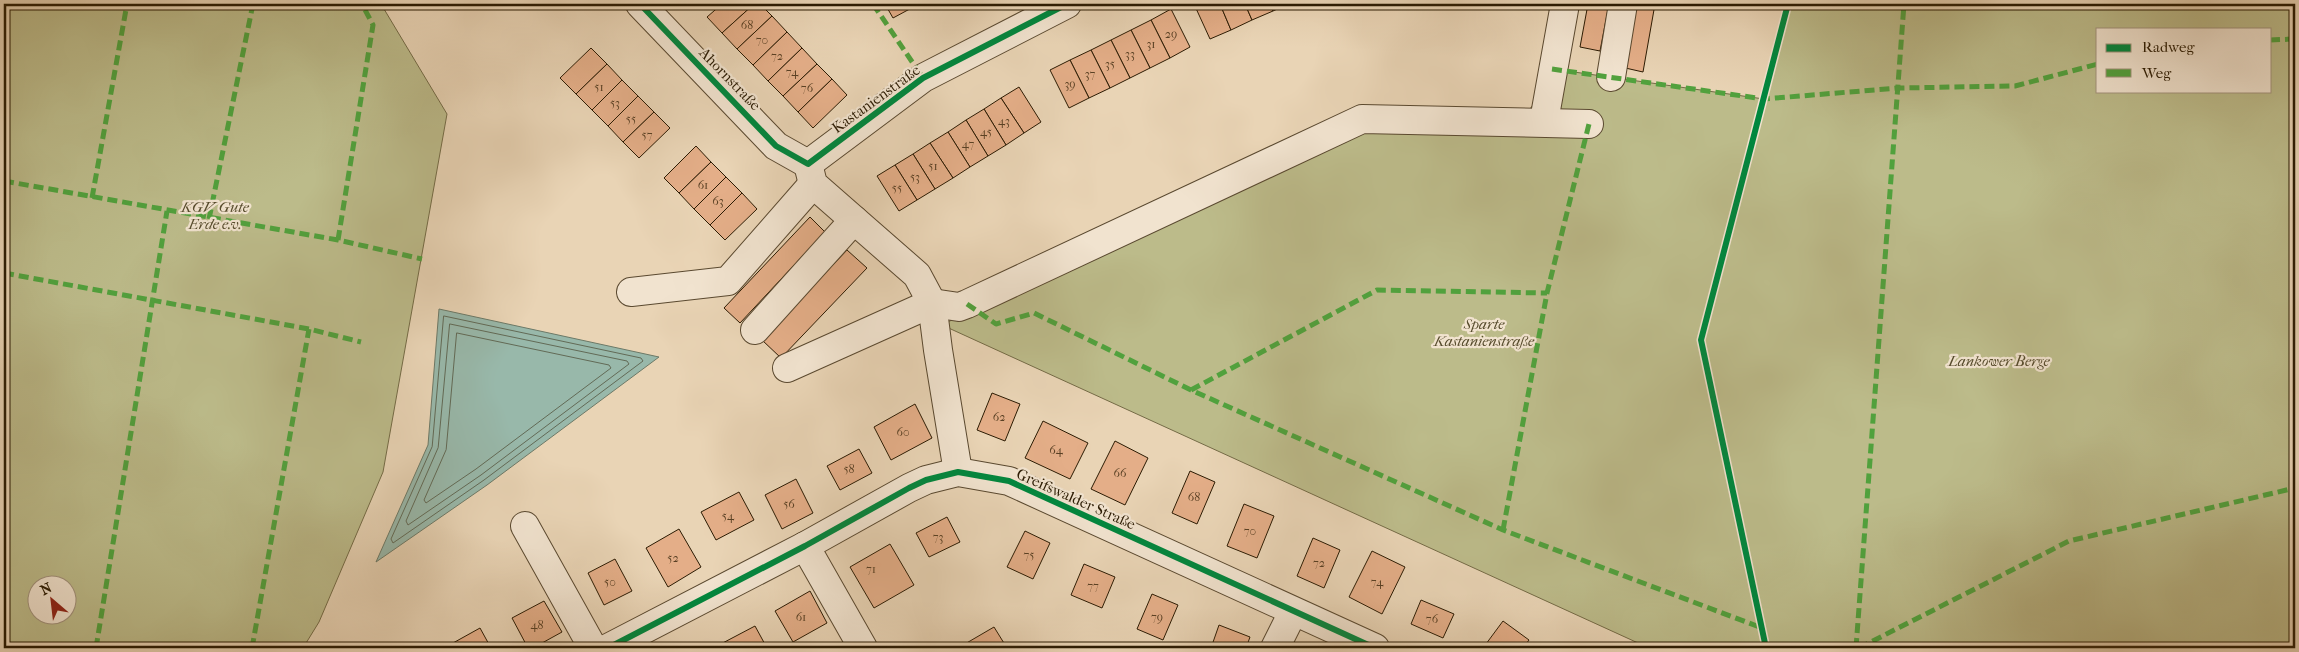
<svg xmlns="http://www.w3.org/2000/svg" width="2299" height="652" viewBox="0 0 2299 652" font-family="'IM FELL French Canon',serif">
  <rect width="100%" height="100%" fill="#e9d4b5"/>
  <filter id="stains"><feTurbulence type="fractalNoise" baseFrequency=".004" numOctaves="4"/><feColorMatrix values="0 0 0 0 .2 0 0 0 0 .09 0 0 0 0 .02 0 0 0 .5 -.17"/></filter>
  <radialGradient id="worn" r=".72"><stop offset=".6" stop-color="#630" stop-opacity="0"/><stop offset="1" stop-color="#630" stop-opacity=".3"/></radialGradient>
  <g fill="#bcbb8a" stroke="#746b46" fill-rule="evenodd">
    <path d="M4 4H381L447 114 383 472 319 622 303 648H4ZM38 584H68V614H38Z"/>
    <path d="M1788 4H2295V648H1649L942 325 1359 114H1526L1560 70 1764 99ZM2098 29H2270V91H2098Z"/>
  </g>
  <polygon fill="#98b8aa" stroke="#6c7967" points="439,309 659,357 487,485 376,562 428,445"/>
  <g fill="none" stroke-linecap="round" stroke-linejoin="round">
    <g stroke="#626a56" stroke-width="1">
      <polygon points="444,316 641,358 643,361 484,480 393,543 391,539 432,447"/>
      <polygon points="450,324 627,361 629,364 481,475 408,525 406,521 438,448"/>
      <polygon points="457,333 609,365 611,368 476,469 426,503 424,500 446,450"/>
    </g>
  </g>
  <g fill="#e4ae88" stroke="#2b1b03">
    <polygon points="722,4 754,4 722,33 707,17"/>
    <polygon points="754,4 760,4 772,16 737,49 722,33"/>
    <polygon points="885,4 919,4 893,18"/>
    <polygon points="1194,4 1220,4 1231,30 1210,39"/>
    <polygon points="1220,4 1245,4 1252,20 1231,30"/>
    <polygon points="1245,4 1270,4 1273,11 1252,20"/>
    <polygon points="1270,4 1288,4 1273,11"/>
    <polygon points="1588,4 1609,4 1600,51 1580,47"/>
    <polygon points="1632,4 1655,4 1643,72 1621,67"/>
    <polygon points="1171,9 1190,47 1170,58 1151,20"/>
    <polygon points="772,16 787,32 753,65 737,49"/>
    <polygon points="1151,20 1170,58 1150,68 1131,30"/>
    <polygon points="1131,30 1150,68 1130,78 1111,40"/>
    <polygon points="787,32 802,48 768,81 753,65"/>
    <polygon points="1111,40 1130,78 1110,88 1091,50"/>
    <polygon points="591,48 607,64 576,94 560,78"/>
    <polygon points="802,48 817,64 783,96 768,81"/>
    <polygon points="1091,50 1110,88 1089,98 1070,60"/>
    <polygon points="1070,60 1089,98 1069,108 1050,70"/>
    <polygon points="607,64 622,80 592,110 576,94"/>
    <polygon points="817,64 832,79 798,112 783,96"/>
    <polygon points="832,79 847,95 813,128 798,112"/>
    <polygon points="622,80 638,96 608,126 592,110"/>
    <polygon points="1019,87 1041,122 1024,133 1001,98"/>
    <polygon points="638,96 654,112 623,142 608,126"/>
    <polygon points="1001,98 1024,133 1006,145 984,109"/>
    <polygon points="984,109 1006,145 988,156 966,120"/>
    <polygon points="654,112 670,128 639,158 623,142"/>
    <polygon points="966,120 988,156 970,167 948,132"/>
    <polygon points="948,132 970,167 953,178 930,143"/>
    <polygon points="930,143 953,178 935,189 913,154"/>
    <polygon points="696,146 711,162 679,193 664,178"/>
    <polygon points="913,154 935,189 917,200 895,165"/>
    <polygon points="711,162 726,177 694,209 679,193"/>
    <polygon points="895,165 917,200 899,211 877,176"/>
    <polygon points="726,177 742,193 710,225 694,209"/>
    <polygon points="742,193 757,209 725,240 710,225"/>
    <polygon points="810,217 825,232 740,323 724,308"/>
    <polygon points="847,250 867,268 781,358 762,340"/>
    <polygon points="992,393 1020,404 1005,441 977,430"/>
    <polygon points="915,404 932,438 891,460 874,427"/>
    <polygon points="1043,421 1088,443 1070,479 1025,458"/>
    <polygon points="1115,441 1148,458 1125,505 1091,489"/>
    <polygon points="859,449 872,473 840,490 827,466"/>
    <polygon points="1190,471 1215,482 1197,524 1172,513"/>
    <polygon points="796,479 813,513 782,529 765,495"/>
    <polygon points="739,492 754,520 716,540 701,512"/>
    <polygon points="1244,504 1274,516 1257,558 1227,546"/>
    <polygon points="947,517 960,542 929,557 916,533"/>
    <polygon points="679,529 701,567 668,587 646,548"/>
    <polygon points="1025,531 1050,543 1033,579 1007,567"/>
    <polygon points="1313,538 1340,550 1324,588 1297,576"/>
    <polygon points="890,544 914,585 874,608 850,567"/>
    <polygon points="1372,551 1405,567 1382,614 1349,597"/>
    <polygon points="615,559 632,591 604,605 588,573"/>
    <polygon points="1084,564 1115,577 1102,608 1071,595"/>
    <polygon points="810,591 827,623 793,642 775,611"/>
    <polygon points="1152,594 1178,605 1163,640 1137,629"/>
    <polygon points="1421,600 1454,614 1443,638 1411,624"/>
    <polygon points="544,601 562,632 533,648 528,648 512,618"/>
    <polygon points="1503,621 1529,640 1523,648 1483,648"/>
    <polygon points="1219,625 1250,637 1246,648 1211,648"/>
    <polygon points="755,626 767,648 718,648 717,646"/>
    <polygon points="994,627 1007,648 958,648"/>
    <polygon points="480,628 491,648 444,648"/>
  </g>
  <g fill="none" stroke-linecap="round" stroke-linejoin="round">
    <defs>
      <g id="minor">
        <polyline points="640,4 776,146 808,164"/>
        <polyline points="1611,77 1623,4"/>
        <polyline points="1544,121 1565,4"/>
        <polyline points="808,164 813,184 917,275 932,303 938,350 958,472"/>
        <polyline points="808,164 923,78 1067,4"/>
        <polyline points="631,292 728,281 813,184"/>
        <polyline points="755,330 854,220"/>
        <polyline points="787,368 932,303 959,307 967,304 1362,119 1589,124"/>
        <polyline points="525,526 593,648"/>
        <polyline points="805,546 863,648"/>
        <polyline points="608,648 805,546 909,488 926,480 958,472 1009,481 1375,648"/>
        <polyline points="1275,648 1293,612"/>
      </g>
    </defs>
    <use href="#minor" stroke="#5a4930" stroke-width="30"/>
    <use href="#minor" stroke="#f1e3cf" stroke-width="28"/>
    <g stroke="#51a13d" stroke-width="5" stroke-dasharray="10 5" stroke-linecap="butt">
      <polyline points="873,4 923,78"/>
      <polyline points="4,9 5,4"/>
      <polyline points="2270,40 2295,39"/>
      <polyline points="1552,69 1764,99 1898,88 2015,86 2098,64"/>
      <polyline points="4,181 338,240 422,259"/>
      <polyline points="92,198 127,4"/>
      <polyline points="209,219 253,4"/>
      <polyline points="338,240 373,25 362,4"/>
      <polyline points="4,273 309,329 361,342"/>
      <polyline points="967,304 996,324 1034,313 1191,390 1503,530 1762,628"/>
      <polyline points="1191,390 1377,290 1547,293"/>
      <polyline points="1503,530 1547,293 1589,124"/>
      <polyline points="96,648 167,211"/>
      <polyline points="252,648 309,329"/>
      <polyline points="1856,648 1904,4"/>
      <polyline points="1859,648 2069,541 2295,488"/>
    </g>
    <defs>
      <g id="cycleway">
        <polyline points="640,4 776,146 808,164 923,78 1067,4"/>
        <polyline points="608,648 805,546 909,488 926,480 958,472 1009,481 1375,648"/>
        <polyline points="1766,648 1701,340 1788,4"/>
      </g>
    </defs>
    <use href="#cycleway" stroke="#f1e3cf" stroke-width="9"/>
    <use href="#cycleway" stroke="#00873e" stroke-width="6"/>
  </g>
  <g text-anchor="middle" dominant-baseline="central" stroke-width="4.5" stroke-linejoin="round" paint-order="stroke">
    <g font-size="12" fill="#594024">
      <text x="747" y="25">68</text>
      <text x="1171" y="34">29</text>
      <text x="762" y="40">70</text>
      <text x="1151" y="44">31</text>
      <text x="1130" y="54">33</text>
      <text x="777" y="56">72</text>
      <text x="1110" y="64">35</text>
      <text x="792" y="72">74</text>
      <text x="1090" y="74">37</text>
      <text x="1070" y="84">39</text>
      <text x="599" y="87">51</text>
      <text x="807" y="88">76</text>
      <text x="615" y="103">53</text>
      <text x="631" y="119">55</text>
      <text x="1004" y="121">43</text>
      <text x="986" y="132">45</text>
      <text x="647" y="135">57</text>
      <text x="968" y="144">47</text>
      <text x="933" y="166">51</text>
      <text x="915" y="177">53</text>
      <text x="703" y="185">61</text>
      <text x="897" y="188">55</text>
      <text x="718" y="201">63</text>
      <text x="999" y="417">62</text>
      <text x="903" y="432">60</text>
      <text x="1056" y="450">64</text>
      <text x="849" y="469">58</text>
      <text x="1120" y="473">66</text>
      <text x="1194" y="497">68</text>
      <text x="789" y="504">56</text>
      <text x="728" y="516">54</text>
      <text x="1250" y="531">70</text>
      <text x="938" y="537">73</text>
      <text x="1029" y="555">75</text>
      <text x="673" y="558">52</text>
      <text x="1319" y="563">72</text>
      <text x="871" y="569">71</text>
      <text x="610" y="582">50</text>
      <text x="1377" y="582">74</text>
      <text x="1093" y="586">77</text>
      <text x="801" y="617">61</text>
      <text x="1157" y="617">79</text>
      <text x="1432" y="619">76</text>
      <text x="537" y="625">48</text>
    </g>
    <g font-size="15" fill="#2b1b03" stroke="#f1e3cf">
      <text transform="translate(730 79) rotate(46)">Ahornstraße</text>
      <text transform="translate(876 99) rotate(-36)">Kastanienstraße</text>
      <text transform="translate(1076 499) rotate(24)">Greifswalder Straße</text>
    </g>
    <g font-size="15" font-style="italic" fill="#564b2c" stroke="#f1e3cf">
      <text x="215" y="207">KGV Gute<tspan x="215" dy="17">Erde e.v.</tspan></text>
      <text x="1484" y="324">Sparte<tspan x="1484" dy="17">Kastanienstraße</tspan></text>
      <text x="1999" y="361">Lankower Berge</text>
    </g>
  </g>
  <rect width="2299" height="652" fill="none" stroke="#e9d4b5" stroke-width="20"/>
  <rect x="5" y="5" width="2289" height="642" fill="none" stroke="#2b1b03" stroke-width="2.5"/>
  <rect x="10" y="10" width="2279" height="632" fill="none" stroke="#2b1b03"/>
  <rect x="2096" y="28" width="175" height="65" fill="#f1e3cf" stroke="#a2937d"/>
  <rect x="2106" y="44" width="25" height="8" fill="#00873e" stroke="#a2937d"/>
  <text x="2142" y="52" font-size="15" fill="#2b1b03">Radweg</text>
  <rect x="2106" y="69" width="25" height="8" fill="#51a13d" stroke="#a2937d"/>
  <text x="2142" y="78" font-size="15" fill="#2b1b03">Weg</text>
  <g transform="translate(52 600) rotate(332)"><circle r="24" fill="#f1e3cf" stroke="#a2937d"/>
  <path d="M0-4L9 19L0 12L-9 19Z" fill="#8f2418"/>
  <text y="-8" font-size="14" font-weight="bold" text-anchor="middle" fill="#2b1b03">N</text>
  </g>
  <rect width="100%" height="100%" filter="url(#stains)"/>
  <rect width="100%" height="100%" fill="url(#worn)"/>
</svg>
